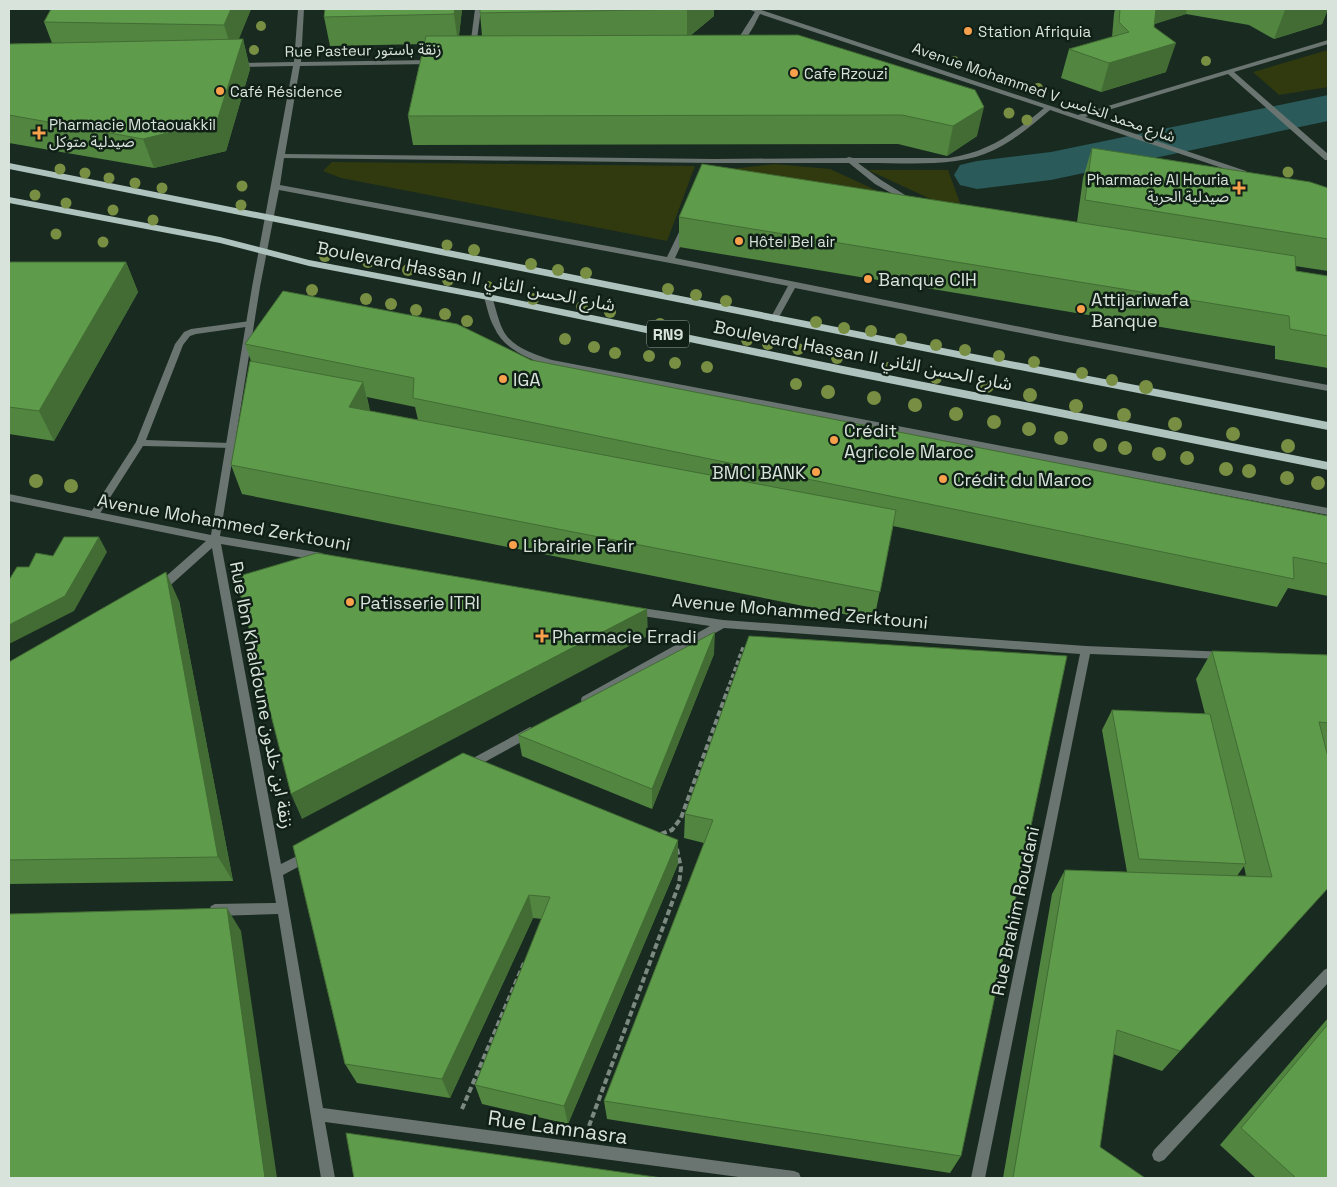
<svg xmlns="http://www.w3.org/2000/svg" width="1337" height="1187" viewBox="0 0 1337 1187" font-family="'Space Grotesk','Noto Sans Arabic',sans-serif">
  <rect width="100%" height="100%" fill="#192a20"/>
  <g fill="#313a0f">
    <polygon points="1328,50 1328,87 1279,95 1253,72"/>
    <polygon points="332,162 695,166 667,241 341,178 323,171"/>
    <polygon points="774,164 830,169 893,198 731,169"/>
    <polygon points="868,170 948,170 960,203 937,202"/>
  </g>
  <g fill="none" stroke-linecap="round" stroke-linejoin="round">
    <polygon fill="#2a5a5a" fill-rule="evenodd" points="1328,95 1328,121 1051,180 977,189 960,185 954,175 960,165 977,161 1051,152"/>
    <polyline stroke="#7b8981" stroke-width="3" stroke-dasharray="4.5 2.5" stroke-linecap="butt" points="727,691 743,647"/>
    <g stroke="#7b8981" stroke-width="4" stroke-dasharray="6 3" stroke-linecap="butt">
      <polyline points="661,834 672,830 681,818 728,689"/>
      <polyline points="462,1109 524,963"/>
      <polyline points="589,1126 679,884 681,868 677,849"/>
    </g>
    <polygon fill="#6a7471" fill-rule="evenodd" points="250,321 254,324 253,326 196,334 190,336 183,345 146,440 230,443 233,444 235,446 233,448 143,446 97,518 91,518 89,515 91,512 136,442 175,344 184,332 191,329"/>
    <g fill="#6a7471" fill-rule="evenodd">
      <path d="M298 9H304L301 62 432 60 435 62 432 64 300 66 285 154 714 159 846 158 849 157 853 158H949C989 152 1014 133 1044 108L760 14C754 25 746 46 732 45V43L738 39 755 12 748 9 761 10 1078 115 1328 40V44L1234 72 1328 154V160H1325L1228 74 1085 117 1246 171 1247 173 1243 175 1050 110C1033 124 1015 140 994 150 956 169 900 162 858 163L881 180 910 198 911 200 907 202 875 184 849 163H714L284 158 280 185 667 257 680 230 684 228 688 230 675 258 1061 335 1328 385V391L1061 341 795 288 778 319 774 322 770 319 788 286 670 263 279 190 260 287 220 536 322 553 327 557 322 561 221 544 281 864 307 851 311 852 313 856 311 860 283 875 323 1108 794 1171 799 1173 801 1178H746L325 1122 335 1178H321L278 914 215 916 211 914 209 910 211 906 215 904 276 903 212 548 164 591H156L155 588 156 585 206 541 9 501V494L211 535 252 287 293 66 236 67 233 65 236 63 294 62Z"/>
      <polygon points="475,9 481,9 476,47 473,49 470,47"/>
      <path d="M488 294 492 297C496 308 498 320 503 330 512 348 535 354 552 360L1328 508V515L551 366C529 359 504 350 494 327 489 318 487 307 484 297Z"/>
      <polygon points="635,607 723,620 1086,646 1227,652 1228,655 1227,658 1223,659 1090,654 985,1178 971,1178 1080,654 724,628 590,703 586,704 582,703 581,700 582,697 710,626 635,615 631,614 630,611 631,608"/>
      <polygon points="530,727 534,729 535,732 534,735 472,769 468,771 464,769 462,766 464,763"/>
      <polygon points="1328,968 1328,983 1164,1160 1159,1162 1154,1160 1152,1155 1154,1150 1324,970"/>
    </g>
    <g fill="#aec3bd" fill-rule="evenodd">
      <polygon points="9,163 953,350 1328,422 1328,430 953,357 9,169"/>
      <polygon points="9,197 220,237 309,260 488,294 843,366 1328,462 1328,470 843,374 488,300 309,266 220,243 9,203"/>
    </g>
  </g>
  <g fill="#788e42">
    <circle cx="261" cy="26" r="5"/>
    <circle cx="254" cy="50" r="5"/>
    <circle cx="954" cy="61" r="5"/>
    <circle cx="1206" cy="61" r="5"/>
    <circle cx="974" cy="68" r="5"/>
    <circle cx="1038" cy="88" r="5"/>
    <circle cx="1009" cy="113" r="5.5"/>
    <circle cx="1027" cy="120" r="5.5"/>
    <circle cx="60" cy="169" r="5.5"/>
    <circle cx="1288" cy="172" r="5.5"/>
    <circle cx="85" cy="173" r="5.5"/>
    <circle cx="109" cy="178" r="5.5"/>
    <circle cx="135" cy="183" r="5.5"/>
    <circle cx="242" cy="186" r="5.5"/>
    <circle cx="162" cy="188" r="5.5"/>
    <circle cx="35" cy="195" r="5.5"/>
    <circle cx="66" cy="203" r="5.5"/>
    <circle cx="241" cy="205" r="5.5"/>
    <circle cx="113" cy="210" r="5.5"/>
    <circle cx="153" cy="220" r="5.5"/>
    <circle cx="56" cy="234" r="5.5"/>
    <circle cx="103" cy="242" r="5.5"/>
    <circle cx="447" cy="245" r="5.5"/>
    <circle cx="474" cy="250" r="6"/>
    <circle cx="325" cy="256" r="6"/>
    <circle cx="368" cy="262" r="6"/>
    <circle cx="531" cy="264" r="6"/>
    <circle cx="408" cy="270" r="6"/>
    <circle cx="558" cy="270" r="6"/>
    <circle cx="586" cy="273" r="6"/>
    <circle cx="448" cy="280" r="6"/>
    <circle cx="488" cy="287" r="6"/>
    <circle cx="668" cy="289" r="6"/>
    <circle cx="312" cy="290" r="6"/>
    <circle cx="696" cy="295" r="6"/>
    <circle cx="366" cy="299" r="6"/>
    <circle cx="533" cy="299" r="6"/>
    <circle cx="726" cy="301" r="6"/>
    <circle cx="391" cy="304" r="6"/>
    <circle cx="582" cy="307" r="6"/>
    <circle cx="416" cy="310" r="6"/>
    <circle cx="610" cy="312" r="6"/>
    <circle cx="445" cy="314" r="6"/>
    <circle cx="467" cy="321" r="6"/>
    <circle cx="816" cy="322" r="6"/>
    <circle cx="660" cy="324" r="6"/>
    <circle cx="844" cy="328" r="6"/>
    <circle cx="871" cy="331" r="6"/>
    <circle cx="565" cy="339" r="6"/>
    <circle cx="901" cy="339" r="6"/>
    <circle cx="747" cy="340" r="6"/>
    <circle cx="768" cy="344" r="6"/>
    <circle cx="936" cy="345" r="6"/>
    <circle cx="594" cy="347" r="6"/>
    <circle cx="798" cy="349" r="6"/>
    <circle cx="965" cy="350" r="6"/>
    <circle cx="615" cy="353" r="6"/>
    <circle cx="649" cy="356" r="6"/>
    <circle cx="999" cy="356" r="6"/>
    <circle cx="837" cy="358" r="6"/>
    <circle cx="1034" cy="362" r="6"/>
    <circle cx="675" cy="363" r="6"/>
    <circle cx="707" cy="367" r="6"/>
    <circle cx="887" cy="368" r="6"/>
    <circle cx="1082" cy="373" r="6"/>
    <circle cx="936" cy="378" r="6"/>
    <circle cx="1112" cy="380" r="6"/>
    <circle cx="796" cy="384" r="6"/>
    <circle cx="987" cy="386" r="7"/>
    <circle cx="1146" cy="387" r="7"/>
    <circle cx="828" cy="392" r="7"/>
    <circle cx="1030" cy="395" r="7"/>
    <circle cx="874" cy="398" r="7"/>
    <circle cx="915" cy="405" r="7"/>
    <circle cx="1076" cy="406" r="7"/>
    <circle cx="956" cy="414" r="7"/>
    <circle cx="1124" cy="415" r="7"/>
    <circle cx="994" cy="422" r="7"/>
    <circle cx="1175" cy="424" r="7"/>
    <circle cx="1029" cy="429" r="7"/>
    <circle cx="1233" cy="434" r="7"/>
    <circle cx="1061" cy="438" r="7"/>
    <circle cx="1100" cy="445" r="7"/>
    <circle cx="1288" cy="446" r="7"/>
    <circle cx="1125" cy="448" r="7"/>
    <circle cx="1159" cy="454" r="7"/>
    <circle cx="1187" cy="458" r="7"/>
    <circle cx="1226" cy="469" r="7"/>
    <circle cx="1249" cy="471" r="7"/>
    <circle cx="1287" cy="478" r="7"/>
    <circle cx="36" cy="481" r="7"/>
    <circle cx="1318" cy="483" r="7"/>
    <circle cx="71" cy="486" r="7"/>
  </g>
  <g fill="#518540" fill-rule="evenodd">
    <polygon points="251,9 238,40 243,39 250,69 226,151 154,168 9,143 9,44 52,43 44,22"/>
    <polygon points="325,9 462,9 459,36 482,36 480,13 480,9 714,9 714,16 690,36 798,35 977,136 947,156 898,144 413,145 408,116 424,44 330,46 324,17"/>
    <polygon points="1115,9 1328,9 1322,24 1274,39 1249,25 1186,14 1154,24 1154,27 1166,72 1101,92 1061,78 1069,49 1112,37 1114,14"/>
    <polygon points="1092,148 1328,188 1328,271 1295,266 1296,271 1328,276 1328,368 1275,359 1275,346 679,247 679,217 1077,222 1083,178"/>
    <polygon points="9,262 126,262 138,292 54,441 9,434"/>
    <path d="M245 344 531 360 1328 516V596L1288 588 1277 607 893 526 874 620 242 494 231 465 251 361ZM367 397 415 407 418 420 370 411Z"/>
    <polygon points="179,601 233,881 9,884 9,662"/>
    <polygon points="749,636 961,1156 950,1173 607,1119 604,1101 704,843 684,838 685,814"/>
    <path d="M1212 651 1328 655V750H1327L1328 888 1162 1071 1113 1054 1100 1147 1145 1178H1003L1052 894 1065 870 1127 872 1102 730 1112 710 1205 714 1196 679ZM1244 866 1246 876H1237Z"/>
    <polygon points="714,654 652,809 522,756 518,735"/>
    <polygon points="293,846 678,864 568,1124 482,1104 475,1085 542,919 533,918 450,1098 357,1083 345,1064"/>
    <polygon points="1328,1018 1328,1178 1256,1178 1220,1145"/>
  </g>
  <g fill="#426c34">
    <polygon points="231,9 251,9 233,54 224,25"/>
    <polygon points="455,9 462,9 458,43 454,14"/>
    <polygon points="687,9 714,9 714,16 687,38"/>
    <polygon points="1154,9 1187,9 1186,14 1149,26"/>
    <polygon points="1290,9 1328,9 1322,24 1274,39 1285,10"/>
    <polygon points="243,39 250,69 226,151 154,168 143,139"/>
    <polygon points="1176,43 1166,72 1101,92 1109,63"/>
    <polygon points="984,107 977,136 947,156 953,126"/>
    <polygon points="126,262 138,292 54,441 39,411"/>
    <polygon points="363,382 370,412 349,407"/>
    <polygon points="99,537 107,552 74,611 9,644 9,625"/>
    <polygon points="166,572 179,601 233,881 218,857"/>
    <polygon points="647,609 648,636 302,819 291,794"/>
    <polygon points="715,632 714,654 652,809 652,789"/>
    <polygon points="678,840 678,864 568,1124 564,1106"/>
    <polygon points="529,895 533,918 450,1098 442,1079"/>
    <polygon points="227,908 241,931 277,1178 265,1178"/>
  </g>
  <g fill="#5e9b4b" stroke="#426c34">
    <polygon points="51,9 231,9 224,25 44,22"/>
    <polygon points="325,9 455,9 454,14 324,17"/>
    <polygon points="480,9 688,9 480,13"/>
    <polygon points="1120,9 1156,9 1154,27 1176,43 1109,63 1069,49 1129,32 1119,22"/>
    <polygon points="798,35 975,90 984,107 953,126 902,115 408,116 426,36"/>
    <polygon points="243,39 217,121 143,139 9,115 9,44"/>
    <polygon points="1092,148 1310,182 1328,188 1328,239 1085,200"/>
    <polygon points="702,164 1295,256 1296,271 1328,276 1328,336 1290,329 1289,316 679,217"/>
    <polygon points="9,262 126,262 39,411 9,407"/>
    <polygon points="283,291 457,324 531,360 1328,516 1328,564 1293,557 1294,579 413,398 414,378 245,344"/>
    <polygon points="250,361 363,382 349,407 896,510 880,592 231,465"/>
    <polygon points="64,537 99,537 65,596 9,625 9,580 17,567 29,567 36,553 53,556"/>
    <polygon points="317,553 647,609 291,794 236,577"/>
    <polygon points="166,572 218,857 9,860 9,662"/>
    <polygon points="715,632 652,789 518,735"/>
    <polygon points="749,636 1067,656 961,1156 604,1101 713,820 685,814"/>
    <polygon points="1212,651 1328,655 1328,723 1319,722 1328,757 1328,888 1180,1051 1117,1030 1100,1147 1145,1178 1013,1178 1065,870 1272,877"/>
    <polygon points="1112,710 1210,714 1246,864 1139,859"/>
    <polygon points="463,753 678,840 564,1106 475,1085 550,897 529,895 442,1079 345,1064 293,846"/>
    <polygon points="227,908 265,1178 9,1178 9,914"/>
    <polygon points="1328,1024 1328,1178 1296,1178 1241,1128"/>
    <polygon points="346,1133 662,1178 354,1178"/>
  </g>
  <g fill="#f8a04b" stroke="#102017" stroke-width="2">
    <circle cx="968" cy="31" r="5"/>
    <circle cx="794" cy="73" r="5"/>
    <circle cx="220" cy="91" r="5"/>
    <path d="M36.5 125.5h5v5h5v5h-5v5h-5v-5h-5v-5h5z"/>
    <path d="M1236.5 180.5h5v5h5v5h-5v5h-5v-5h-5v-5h5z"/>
    <circle cx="739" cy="241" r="5"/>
    <circle cx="868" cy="279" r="5"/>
    <circle cx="1081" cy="309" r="5"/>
    <circle cx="503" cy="379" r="5"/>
    <circle cx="834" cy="440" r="5"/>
    <circle cx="816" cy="472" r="5"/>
    <circle cx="943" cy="479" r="5"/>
    <circle cx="513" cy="545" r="5"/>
    <circle cx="350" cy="602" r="5"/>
    <path d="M539.5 628.5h5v5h5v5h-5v5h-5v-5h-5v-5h5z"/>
  </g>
  <g text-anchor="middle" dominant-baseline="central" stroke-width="5" stroke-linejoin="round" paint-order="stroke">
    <g font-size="15" fill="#d8e3dc" stroke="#102017" text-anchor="start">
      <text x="978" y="31">Station Afriquia</text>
      <text x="804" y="73">Cafe Rzouzi</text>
      <text x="230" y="91">Café Résidence</text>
      <text x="49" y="124">Pharmacie Motaouakkil<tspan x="49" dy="17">صيدلية متوكل</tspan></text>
      <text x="1229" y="179" text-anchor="end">Pharmacie Al Houria<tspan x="1229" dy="17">صيدلية الحرية</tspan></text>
      <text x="749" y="241">Hôtel Bel air</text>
    </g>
    <g font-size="15" fill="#d8e3dc" stroke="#102017">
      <text transform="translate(363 50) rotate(-1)">Rue Pasteur زنقة باستور</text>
      <text transform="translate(1044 92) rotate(19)">Avenue Mohammed V شارع محمد الخامس</text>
    </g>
    <rect fill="#102017" stroke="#9ca8a1" stroke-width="1" x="647" y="320.5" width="42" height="27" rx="4"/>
    <g font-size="16" font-weight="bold" fill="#d8e3dc">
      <text x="668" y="334">RN9</text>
    </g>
    <g font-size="18" fill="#d8e3dc" stroke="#102017">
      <text transform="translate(466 276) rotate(11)">Boulevard Hassan II شارع الحسن الثاني</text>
      <text transform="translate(863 355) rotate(11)">Boulevard Hassan II شارع الحسن الثاني</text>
      <text transform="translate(224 522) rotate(10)">Avenue Mohammed Zerktouni</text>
      <text transform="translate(800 611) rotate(5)">Avenue Mohammed Zerktouni</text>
      <text transform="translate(262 695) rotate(79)">Rue Ibn Khaldoune زنقة ابن خلدون</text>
      <text transform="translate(1015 911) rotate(-78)">Rue Brahim Roudani</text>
    </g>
    <g font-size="18" fill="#d8e3dc" stroke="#102017" text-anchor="start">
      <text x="878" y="279">Banque CIH</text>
      <text x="1091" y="299">Attijariwafa<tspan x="1091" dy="21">Banque</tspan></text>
      <text x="513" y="379">IGA</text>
      <text x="844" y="430">Crédit<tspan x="844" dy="21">Agricole Maroc</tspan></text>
      <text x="806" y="472" text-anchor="end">BMCI BANK</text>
      <text x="953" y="479">Crédit du Maroc</text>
      <text x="523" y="545">Librairie Farir</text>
      <text x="360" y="602">Patisserie ITRI</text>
      <text x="552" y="636">Pharmacie Erradi</text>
    </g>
    <g font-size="21" fill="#d8e3dc" stroke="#102017">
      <text transform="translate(558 1127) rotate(8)">Rue Lamnasra</text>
    </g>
  </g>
  <rect width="1337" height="1187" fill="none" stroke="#d8e3dc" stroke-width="20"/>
</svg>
